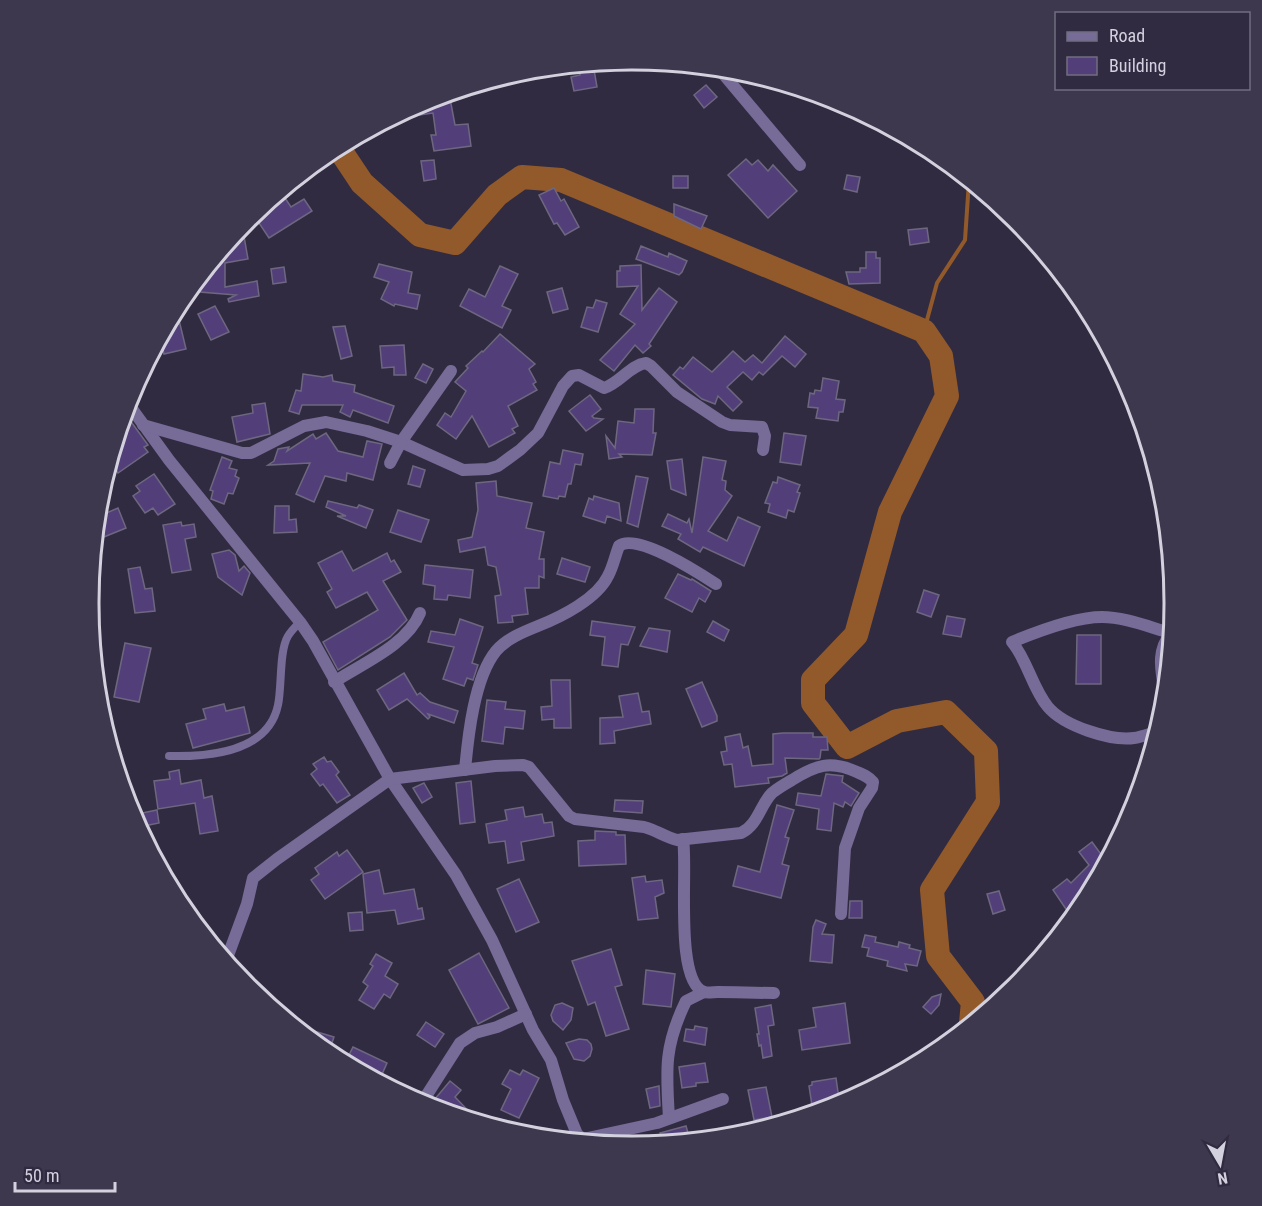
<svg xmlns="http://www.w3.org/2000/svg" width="1262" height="1206" viewBox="0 0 1262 1206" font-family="'Roboto Condensed',sans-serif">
  <rect width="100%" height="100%" fill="#312b41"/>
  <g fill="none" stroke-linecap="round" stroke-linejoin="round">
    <polyline stroke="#925a2a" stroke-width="4" points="924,331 937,283 965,240 969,181"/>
    <polyline stroke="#925a2a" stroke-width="24" points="338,147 362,183 420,235 455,243 497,195 522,177 561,180 924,331 941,356 947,396 890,512 856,635 813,680 813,703 847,747 897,721 946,712 986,751 988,802 932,890 938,956 973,1002 971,1023"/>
  </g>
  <g fill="#523f7a" stroke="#6d6780" stroke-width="1.5">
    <polygon points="593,64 597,87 574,91 571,77 580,75 578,65"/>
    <polygon points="706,85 717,97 704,108 694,95"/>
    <polygon points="449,93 455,125 468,124 471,146 434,151 431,135 436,135 433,113 420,115 418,104"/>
    <polygon points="746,159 752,165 758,160 768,171 773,165 797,191 768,218 728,175"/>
    <polygon points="434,160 436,179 424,181 421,161"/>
    <polygon points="847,175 860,177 857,192 844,189"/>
    <rect x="673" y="176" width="15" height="12"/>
    <polygon points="554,188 561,201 564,199 579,227 565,235 557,223 554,224 539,195"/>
    <polygon points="285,198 291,207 304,199 312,211 269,238 255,217"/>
    <polygon points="674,204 707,216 701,229 674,216"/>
    <polygon points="242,225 248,259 225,263 225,287 257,281 259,296 229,302 228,299 236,295 188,291"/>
    <polygon points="927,228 929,242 910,245 908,230"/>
    <polygon points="641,246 668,257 669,253 687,261 682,272 679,275 636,259"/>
    <polygon points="866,252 876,252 876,258 880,258 880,283 849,284 846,272 860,272 860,268 866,268"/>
    <polygon points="379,264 412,272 408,293 420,295 417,309 395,304 394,306 381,299 389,282 374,277"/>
    <polygon points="641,265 642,310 659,288 677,302 649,344 651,346 643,353 635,345 614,371 600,360 635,324 620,314 638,286 617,287 617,271 620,271 620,266"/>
    <polygon points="500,266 518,274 502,306 511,310 502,328 460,306 469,289 485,297"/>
    <polygon points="284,267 286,282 273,284 271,269"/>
    <polygon points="562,288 568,309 553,313 547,292"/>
    <polygon points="596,300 607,303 598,332 581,327 587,307 593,308"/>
    <polygon points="215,306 229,332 211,340 198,314"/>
    <polygon points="179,320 186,349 164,354 160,337 168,323"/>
    <polygon points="345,326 352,356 341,359 333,327"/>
    <polygon points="500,334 535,364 529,369 536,382 533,384 537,390 508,406 518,426 512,429 515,433 489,447 472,416 456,439 437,425 445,413 451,417 466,391 455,382 468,368 466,366 482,351 483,352"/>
    <polygon points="785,336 806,354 795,367 782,356 763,375 759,372 752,380 743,372 727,387 742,402 733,411 718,396 715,404 702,399 673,375 680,367 683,369 693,357 712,372 733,351 745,362 753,355 762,363"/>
    <polygon points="404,345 406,375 394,375 394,367 382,368 380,346"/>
    <polygon points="423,364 433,369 426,383 415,378"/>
    <polygon points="303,374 323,377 332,375 333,381 355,385 354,392 394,406 388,423 353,410 350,417 340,412 343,405 302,405 299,414 289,411 296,390 301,391"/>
    <polygon points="823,378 839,381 836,399 845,400 843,412 839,412 838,421 816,418 818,408 808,407 810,393 814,394 815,390 821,391"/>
    <polygon points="590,395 601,409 592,416 594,418 603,419 586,431 569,411"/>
    <polygon points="265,403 270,434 237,442 232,417 253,413 252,405"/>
    <polygon points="635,409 654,409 653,433 656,433 652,455 619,454 622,457 609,459 606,436 615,448 618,421 634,423"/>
    <polygon points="124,412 148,445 144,447 148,452 118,473 109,461 111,455 118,450 114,445"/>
    <polygon points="326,433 338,451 363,457 367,441 382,444 373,480 347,473 346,481 325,476 314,502 296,494 310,463 268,465 274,461 278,449 289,447 287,451 313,434 316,439"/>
    <polygon points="784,433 806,436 801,465 780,462"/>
    <polygon points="563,450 583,454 581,465 575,464 571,484 568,484 565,497 559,496 558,499 543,496 550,462 560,464"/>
    <polygon points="222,457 232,461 229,468 237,470 235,476 239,478 233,494 228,493 224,504 211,499 213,491 210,490"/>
    <polygon points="703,457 726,461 722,480 726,481 725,490 732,496 708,531 727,541 738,517 760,527 744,566 703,547 700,552 678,539 681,534 662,526 668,514 687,523 689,519 692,533"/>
    <polygon points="682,459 686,495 671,489 667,461"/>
    <polygon points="413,466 425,470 420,487 408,484"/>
    <polygon points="154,474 175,504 158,515 153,508 145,513 133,496 140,491 136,486"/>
    <polygon points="636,476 648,478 638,527 627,523"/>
    <polygon points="778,477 800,485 797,492 800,493 794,512 788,510 786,518 768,512 770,504 765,503 773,482 777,483"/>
    <polygon points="496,481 497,496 532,503 526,528 544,532 539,559 544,559 544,578 539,576 539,588 525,588 528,614 512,616 513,622 498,623 495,596 501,595 496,567 488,565 485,547 460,552 458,540 472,537 478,510 476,483"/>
    <polygon points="594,496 619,503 621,521 607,516 605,523 583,516 589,498 593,500"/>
    <polygon points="328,501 357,508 359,505 373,510 366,528 337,516 346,516 326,507"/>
    <polygon points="275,506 289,506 289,520 296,519 297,532 274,533"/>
    <polygon points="118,508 126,528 94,541 97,517"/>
    <polygon points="398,510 429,520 421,542 390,532"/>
    <polygon points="181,522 182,526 194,524 196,537 185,539 191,570 172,573 163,525"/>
    <polygon points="229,550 235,555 239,571 244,566 250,573 242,595 218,577 212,554"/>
    <polygon points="342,551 353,571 387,553 391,562 394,560 401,572 383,581 407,620 390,637 338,670 323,642 378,610 367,592 336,608 327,592 332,589 318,563"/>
    <polygon points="562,558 590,567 585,582 557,574"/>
    <polygon points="425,565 473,570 470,598 448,595 447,600 434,599 435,586 423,584"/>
    <polygon points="140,567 145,589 152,588 155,611 135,613 128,569"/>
    <polygon points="678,574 691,580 692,579 711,591 705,602 699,598 692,612 665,598"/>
    <polygon points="924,590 939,595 931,617 917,612"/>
    <polygon points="947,616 965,619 961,637 943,634"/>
    <polygon points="460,619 483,627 472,663 478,665 473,680 467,678 464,686 443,679 454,647 428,642 431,631 455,635"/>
    <polygon points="592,621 635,627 628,645 621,644 618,667 602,665 605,637 590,635"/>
    <polygon points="713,621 729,630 724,641 707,632"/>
    <polygon points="649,628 670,631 667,652 640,646"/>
    <polygon points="1077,635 1101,635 1101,684 1076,684"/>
    <polygon points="125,643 151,648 139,702 114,697"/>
    <polygon points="404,673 417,695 420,693 430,702 458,711 454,723 428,714 430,717 428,719 407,699 389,710 377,690"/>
    <polygon points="551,680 570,680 571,728 554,728 554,719 542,720 541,707 552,706"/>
    <polygon points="702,682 717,716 717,721 702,727 686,689"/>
    <polygon points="638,693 642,712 649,711 651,724 614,731 615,743 600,744 600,718 623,717 619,696"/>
    <polygon points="487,700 506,702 505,709 525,711 523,729 505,727 503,744 482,741"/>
    <polygon points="224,704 226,711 244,707 250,733 193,748 186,724 206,719 203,709"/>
    <polygon points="783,733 813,733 813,737 827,737 828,750 821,750 820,758 819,759 785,758 787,773 782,776 768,778 769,783 735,787 732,764 724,765 721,752 727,751 725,737 740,734 743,748 748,746 752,766 773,764 773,734"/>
    <polygon points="324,757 327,762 331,761 339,772 336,775 350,795 337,803 323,784 320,786 311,774 317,769 313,764"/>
    <polygon points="179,770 181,784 201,780 204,798 212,796 218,831 200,834 195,803 158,809 154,781 170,779 169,772"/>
    <polygon points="826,774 843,776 842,782 859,793 851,806 845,802 843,807 834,803 831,831 817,829 819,809 796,805 798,793 821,796"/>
    <polygon points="471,781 475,822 460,824 456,783"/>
    <polygon points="424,783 432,797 422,803 413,788"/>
    <polygon points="615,800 643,801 642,813 614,811"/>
    <polygon points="777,805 794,810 785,837 789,838 782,864 789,866 781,898 733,886 738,866 760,872"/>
    <polygon points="523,807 525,817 542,814 544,823 552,822 554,836 521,842 524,860 508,863 505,841 489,843 486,824 507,820 505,810"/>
    <polygon points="157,810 159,823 144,826 142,813"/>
    <polygon points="595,831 616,832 616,835 625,835 626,864 579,866 578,841 595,840"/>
    <polygon points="1092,842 1106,861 1082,905 1072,918 1053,890 1067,879 1071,883 1089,865 1079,852"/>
    <polygon points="347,850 363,872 325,899 311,880 319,874 315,868 337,852 339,856"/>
    <polygon points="379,870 384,894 414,889 418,909 422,908 424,919 398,924 395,910 367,913 363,874"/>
    <polygon points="645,876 646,882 662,880 664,893 655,897 658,918 638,920 632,878"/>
    <polygon points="519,879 539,922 516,932 497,889"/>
    <polygon points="999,891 1005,910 993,914 987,894"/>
    <polygon points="850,901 862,901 862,918 849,918"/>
    <polygon points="362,912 363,930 350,931 348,913"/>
    <polygon points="816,920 826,924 822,934 834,935 832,963 810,961 813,927"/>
    <polygon points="865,935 876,937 875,942 898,947 899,942 910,945 909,948 921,951 917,966 905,964 907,971 887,966 888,961 867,956 869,948 862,947"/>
    <polygon points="611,949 622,985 615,987 629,1029 606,1036 595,1002 588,1005 572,961"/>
    <polygon points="479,953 509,1008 478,1024 449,970"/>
    <polygon points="376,954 392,963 385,976 398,984 390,998 384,994 374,1009 359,1000 368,986 363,982 373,966 370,964"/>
    <polygon points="646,970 675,974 671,1007 643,1004"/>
    <polygon points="941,994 939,1005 931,1014 923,1007 932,997"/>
    <polygon points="562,1003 573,1008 571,1020 563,1030 553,1021 551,1015 555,1005"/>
    <polygon points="845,1003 850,1043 802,1050 799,1030 816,1027 813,1008"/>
    <polygon points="771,1005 774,1025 768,1026 772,1056 763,1058 761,1045 759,1046 757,1034 759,1034 755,1008"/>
    <polygon points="426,1022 444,1034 435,1047 417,1035"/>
    <polygon points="294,1025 334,1037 328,1054"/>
    <polygon points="695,1026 707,1028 705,1045 684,1041 686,1029 694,1030"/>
    <polygon points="579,1039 587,1040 591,1044 592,1049 590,1056 584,1061 574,1059 566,1043"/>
    <polygon points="353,1047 387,1063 379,1081 345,1063"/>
    <polygon points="705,1063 708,1082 696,1083 696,1086 682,1088 679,1067"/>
    <polygon points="510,1070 520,1075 523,1070 539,1078 519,1118 501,1110 511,1089 502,1084"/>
    <polygon points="836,1078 839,1099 824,1101 825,1109 813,1112 809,1086 812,1085 812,1082"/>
    <polygon points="450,1081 461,1090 455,1097 478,1121 429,1106"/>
    <polygon points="659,1086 660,1106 650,1108 646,1089"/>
    <polygon points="766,1087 772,1117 754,1120 748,1090"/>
    <polygon points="686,1126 690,1140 663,1143 660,1133"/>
  </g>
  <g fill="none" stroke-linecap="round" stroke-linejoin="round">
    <path stroke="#776b98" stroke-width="8" d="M169 756C207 757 268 753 278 705 282 687 279 651 288 636 291 631 296 626 300 622"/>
    <g stroke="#776b98" stroke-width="12">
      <polyline points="719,69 800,165"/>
      <polyline points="127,402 169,460 300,622 313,641 390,779 456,875 492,940 533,1030 551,1060 563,1100 577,1134 585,1141"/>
      <path d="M143 425 242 453H251L304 426 326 422 367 431 401 442 463 470 488 469 498 466 520 450 538 433 563 386 572 376 579 375 604 388C620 383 630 365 646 363L651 366 677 392 722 422 730 425 762 427 765 436 763 450"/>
      <polyline points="390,463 401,442 451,371"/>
      <path d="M334 682C363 663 407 645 420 613"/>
      <path d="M1165 696C1162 672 1155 653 1171 633"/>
      <path d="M1157 730 1156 732C1149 734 1141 737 1134 738 1110 741 1064 726 1048 707 1032 688 1028 661 1012 642 1036 632 1077 617 1102 617 1124 617 1149 627 1171 633"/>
      <path d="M465 770C468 737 474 678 496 651 506 639 523 632 538 626 561 617 597 599 608 576 613 567 615 556 619 546 636 532 699 573 716 584"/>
      <path d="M683 839C688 868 674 981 704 992 707 993 714 992 718 992 736 992 755 993 774 993"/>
      <path d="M226 961 247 904 253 878 277 859 390 779 495 766 523 765 529 767 569 816 575 819 644 827C656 830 665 837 677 840L741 833C758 825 760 805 772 793 778 788 785 784 792 780 816 765 830 760 857 772 864 775 869 777 873 782L872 788 859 808 845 848 841 914"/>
      <polyline points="421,1104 460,1043 475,1033 497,1027 526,1014"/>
      <path d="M669 1118C666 1070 664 1046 686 1001L704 992"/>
      <polyline points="583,1139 657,1123 723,1099"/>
    </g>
  </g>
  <path d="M0 0H1262V1206H0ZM631 70H632A532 532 0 0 1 1164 602V604A532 532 0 0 1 632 1136H631A532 532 0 0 1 99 604V602A532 532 0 0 1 631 70Z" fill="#3e384e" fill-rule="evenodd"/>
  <path fill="none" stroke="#d4d1df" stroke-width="3" d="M631 70H632A532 532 0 0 1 1164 602V604A532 532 0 0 1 632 1136H631A532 532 0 0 1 99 604V602A532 532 0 0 1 631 70Z"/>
  <rect x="1055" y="12" width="195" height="78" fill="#312b41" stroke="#726d80" stroke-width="1.5"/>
  <rect x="1067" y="32" width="30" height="9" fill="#776b98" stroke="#726d80" stroke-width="1.5"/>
  <text x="1109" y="42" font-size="18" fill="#d4d1df">Road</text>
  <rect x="1067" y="57" width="30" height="18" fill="#523f7a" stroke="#726d80" stroke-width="1.5"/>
  <text x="1109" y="72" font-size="18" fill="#d4d1df">Building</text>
  <g transform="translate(1220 1164) rotate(170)" stroke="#312b41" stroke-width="4.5" paint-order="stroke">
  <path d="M0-4.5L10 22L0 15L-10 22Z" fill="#d4d1df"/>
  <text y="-9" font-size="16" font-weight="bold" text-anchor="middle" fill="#d4d1df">N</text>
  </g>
  <path d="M15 1182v9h100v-9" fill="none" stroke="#d4d1df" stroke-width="3"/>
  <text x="24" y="1182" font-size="18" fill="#d4d1df" stroke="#312b41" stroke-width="4.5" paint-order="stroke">50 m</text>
</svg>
